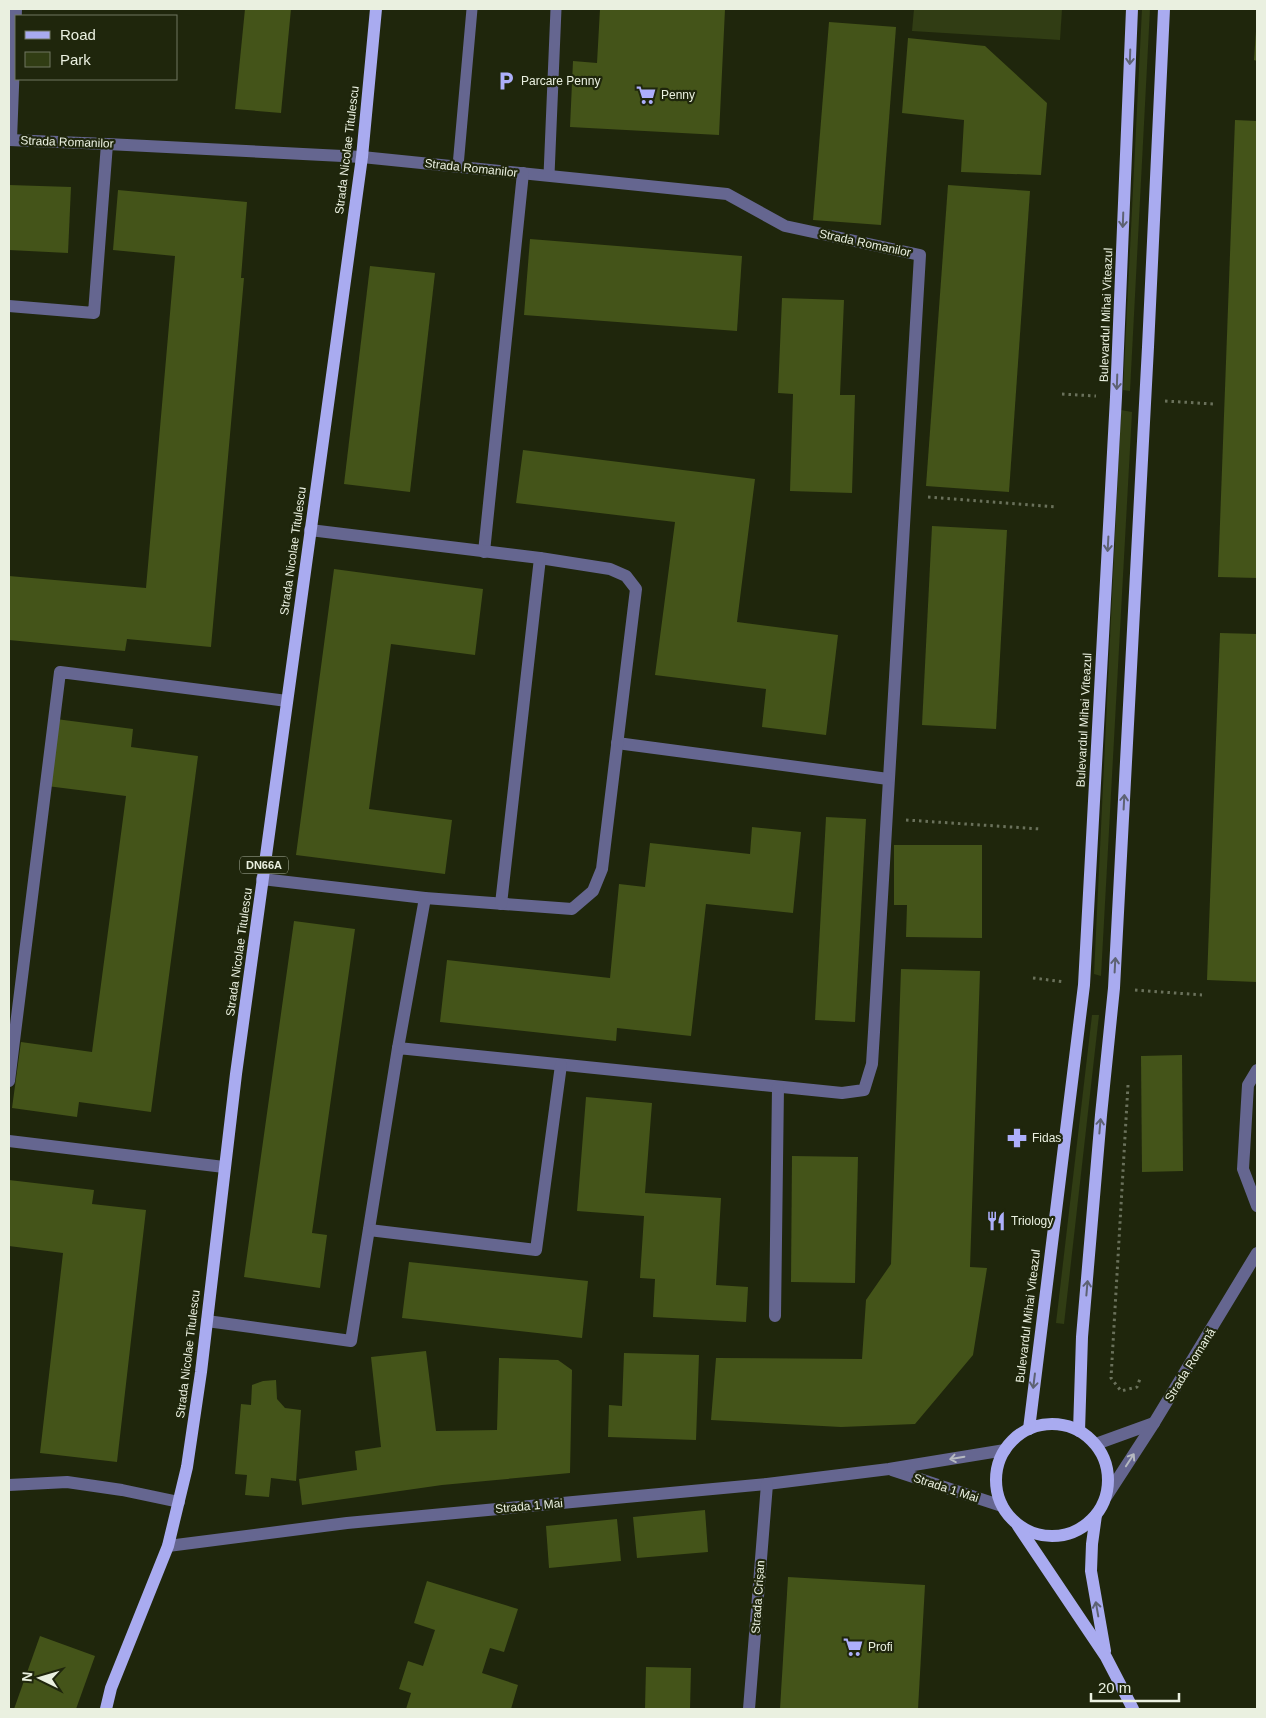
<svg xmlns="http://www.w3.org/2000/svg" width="1266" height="1718" viewBox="0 0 1266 1718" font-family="Helvetica,sans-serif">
  <rect width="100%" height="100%" fill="#1f260c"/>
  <g fill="#313d14">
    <polygon points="914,9 1062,9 1060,40 912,31"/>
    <polygon points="1142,9 1150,9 1130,391 1123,390"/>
    <polygon points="1121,410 1132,412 1101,976 1094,974"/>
    <polygon points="1092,1015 1099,1015 1064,1324 1056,1323"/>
  </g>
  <g fill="#445419">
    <polygon points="245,9 291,9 281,113 235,109"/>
    <polygon points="600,9 725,9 719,135 570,127 573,61 597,63"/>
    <polygon points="829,22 896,27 881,225 813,220"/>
    <polygon points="1256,31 1257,31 1257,61 1254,60"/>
    <polygon points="908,38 985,46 1047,103 1041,175 961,172 964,120 902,113"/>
    <polygon points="1235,120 1257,121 1257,578 1218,577"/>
    <polygon points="9,185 71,187 68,253 9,250"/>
    <polygon points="948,185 1030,191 1009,492 926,486"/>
    <polygon points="118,190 247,202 241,278 244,278 211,647 127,639 125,651 9,640 9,576 146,588 175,256 113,250"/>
    <polygon points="530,239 742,256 737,331 524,315"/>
    <polygon points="370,266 435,273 410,492 344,484"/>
    <polygon points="782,298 844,300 840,395 855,395 852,493 790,491 793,394 778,393"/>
    <polygon points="523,450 755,479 737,622 838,635 826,735 762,727 766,689 655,675 675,522 516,503"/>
    <polygon points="932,526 1007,530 996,729 922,725"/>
    <polygon points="334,569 483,589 475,655 391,644 369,809 452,820 445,874 296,855"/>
    <polygon points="1220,633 1257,634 1257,982 1207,980"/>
    <polygon points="56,719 133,729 131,747 198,756 151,1112 79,1102 77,1117 12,1108 21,1042 92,1052 126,796 47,786"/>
    <polygon points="826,817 866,819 855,1022 815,1020"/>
    <polygon points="752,827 801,832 793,913 706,904 691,1036 617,1028 616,1041 440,1022 447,960 610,978 619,884 645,887 650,843 750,854"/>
    <polygon points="894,845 982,845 982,938 906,937 907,905 894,905"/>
    <polygon points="294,921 355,929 312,1233 327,1235 320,1288 244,1277"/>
    <polygon points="901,969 980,971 970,1267 987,1268 973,1355 915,1424 841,1427 711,1420 716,1358 862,1359 866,1300 891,1264"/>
    <polygon points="1182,1055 1183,1171 1142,1172 1141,1056"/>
    <polygon points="586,1097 652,1103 645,1193 721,1198 716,1285 748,1287 746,1322 653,1317 655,1279 640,1278 644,1216 577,1211"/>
    <polygon points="792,1156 858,1157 855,1283 791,1282"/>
    <polygon points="9,1180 94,1190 92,1204 146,1210 117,1462 40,1453 63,1253 9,1246"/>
    <polygon points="409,1262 588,1281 582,1338 402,1318"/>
    <polygon points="426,1351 436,1431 497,1430 499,1358 558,1360 572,1370 570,1473 442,1485 302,1505 299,1479 357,1470 355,1451 381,1447 371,1357"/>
    <polygon points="624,1353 699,1355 696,1440 608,1437 609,1405 622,1406"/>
    <polygon points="276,1380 277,1399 285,1408 301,1410 296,1481 271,1478 269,1497 245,1495 247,1475 235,1474 241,1404 251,1405 252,1385 263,1381"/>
    <polygon points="705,1510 708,1552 637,1558 633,1517"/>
    <polygon points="617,1519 621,1561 549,1568 546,1526"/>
    <polygon points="788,1577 925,1585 918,1709 780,1709"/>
    <polygon points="427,1581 518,1609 504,1652 490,1648 482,1673 518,1685 511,1709 406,1709 411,1693 399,1689 408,1661 423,1666 435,1630 414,1623"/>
    <polygon points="40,1636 95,1656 76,1709 14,1709"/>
    <polygon points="646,1667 691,1668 690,1709 645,1709"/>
  </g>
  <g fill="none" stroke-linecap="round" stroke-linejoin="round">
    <g stroke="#6a715b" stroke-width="3" stroke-dasharray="2.5 4" stroke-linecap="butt">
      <polyline points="1062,394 1096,396"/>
      <polyline points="1165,401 1214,404"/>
      <polyline points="928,497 1057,507"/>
      <polyline points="906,820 1041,829"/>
      <polyline points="1033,978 1065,982"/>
      <polyline points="1135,990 1202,995"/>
      <polyline points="1128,1085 1111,1378 1121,1391 1137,1387 1141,1376"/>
    </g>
    <g stroke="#656690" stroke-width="11">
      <polyline points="458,166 472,9"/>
      <polyline points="549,175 556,9"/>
    </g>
    <g stroke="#656690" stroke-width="12">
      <polyline points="9,140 107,144 362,157 727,194 785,226 920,255 874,1032 872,1064 864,1090 842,1093 398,1048 351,1341 207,1321"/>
      <polyline points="11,140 16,9"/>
      <polyline points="9,306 94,313 107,144"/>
      <polyline points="484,552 523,173"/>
      <polyline points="617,743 888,779"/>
      <polyline points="262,879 425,898 572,909 593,891 602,869 636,589 626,576 610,569 540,558 310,530"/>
      <polyline points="501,904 540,558"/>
      <polyline points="398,1048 425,898"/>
      <polyline points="1257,1070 1248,1085 1243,1169 1257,1206"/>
      <polyline points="9,1081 60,672 287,701"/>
      <polyline points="9,1141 224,1167"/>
      <polyline points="369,1230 536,1250 561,1065"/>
      <polyline points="775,1316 778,1087"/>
      <polyline points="1096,1444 1154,1423"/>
      <polyline points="892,1470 1002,1506"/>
      <polyline points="9,1485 67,1482 122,1490 179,1502"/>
      <polyline points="1106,1497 1154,1423 1257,1253"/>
      <polyline points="168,1546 347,1523 767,1484 889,1469 1005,1450"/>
      <polyline points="749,1709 767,1484"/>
    </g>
    <g stroke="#a9abf0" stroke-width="12">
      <circle cx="1052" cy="1480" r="56"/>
      <polyline points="1029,1429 1084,985 1116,397 1132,9"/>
      <polyline points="1079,1431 1082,1337 1101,1115 1114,988 1148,347 1164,9"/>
      <polyline points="1096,1515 1092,1544 1091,1571 1105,1651"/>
      <polyline points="1018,1526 1106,1657 1133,1709"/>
      <polyline points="106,1709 111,1688 168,1546 187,1467 201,1372 236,1074 362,157 376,9"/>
    </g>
  </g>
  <defs><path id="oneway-shaft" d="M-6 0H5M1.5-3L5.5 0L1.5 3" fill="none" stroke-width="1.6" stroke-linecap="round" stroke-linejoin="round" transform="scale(1.25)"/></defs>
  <g stroke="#5d6273">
    <use href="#oneway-shaft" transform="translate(1130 57) rotate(92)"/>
    <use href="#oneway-shaft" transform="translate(1123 220) rotate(92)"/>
    <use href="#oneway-shaft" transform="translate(1117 382) rotate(92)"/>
    <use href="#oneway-shaft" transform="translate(1108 544) rotate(93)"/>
    <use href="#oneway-shaft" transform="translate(1124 802) rotate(-87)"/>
    <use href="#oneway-shaft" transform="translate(1115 965) rotate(-87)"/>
    <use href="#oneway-shaft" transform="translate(1100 1126) rotate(-85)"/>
    <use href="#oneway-shaft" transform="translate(1087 1288) rotate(-85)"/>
    <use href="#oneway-shaft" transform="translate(1034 1381) rotate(97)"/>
    <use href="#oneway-shaft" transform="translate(1097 1609) rotate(-100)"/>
  </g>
  <g stroke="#b5b9c0">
    <use href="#oneway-shaft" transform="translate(957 1458) rotate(170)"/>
    <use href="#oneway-shaft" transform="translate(1130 1460) rotate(-57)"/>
  </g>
  <defs>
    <symbol id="parking-bare" viewBox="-9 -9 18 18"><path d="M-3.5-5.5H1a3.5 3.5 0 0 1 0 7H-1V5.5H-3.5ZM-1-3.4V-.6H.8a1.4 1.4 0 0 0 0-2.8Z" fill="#adaffb" stroke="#1f260c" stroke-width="2.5" paint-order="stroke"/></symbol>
    <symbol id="supermarket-bare" viewBox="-9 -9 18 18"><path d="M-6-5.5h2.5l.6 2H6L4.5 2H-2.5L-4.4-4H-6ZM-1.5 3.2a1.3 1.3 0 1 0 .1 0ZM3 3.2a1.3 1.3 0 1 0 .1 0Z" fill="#adaffb" stroke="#1f260c" stroke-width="2.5" paint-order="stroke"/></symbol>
    <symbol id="pharmacy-bare" viewBox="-9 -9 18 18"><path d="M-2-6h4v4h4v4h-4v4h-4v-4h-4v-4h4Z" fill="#adaffb" stroke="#1f260c" stroke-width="2.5" paint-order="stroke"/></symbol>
    <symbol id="restaurant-bare" viewBox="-9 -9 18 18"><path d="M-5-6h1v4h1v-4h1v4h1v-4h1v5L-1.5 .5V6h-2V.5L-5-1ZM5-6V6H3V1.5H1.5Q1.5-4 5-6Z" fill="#adaffb" stroke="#1f260c" stroke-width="2.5" paint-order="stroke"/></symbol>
  </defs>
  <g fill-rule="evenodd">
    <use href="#parking-bare" x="492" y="67" width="28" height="28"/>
    <use href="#supermarket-bare" x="632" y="81" width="28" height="28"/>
    <use href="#pharmacy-bare" x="1003" y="1124" width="28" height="28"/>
    <use href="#restaurant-bare" x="982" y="1207" width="28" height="28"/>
    <use href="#supermarket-bare" x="839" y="1633" width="28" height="28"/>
  </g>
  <g text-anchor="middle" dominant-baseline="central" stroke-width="4.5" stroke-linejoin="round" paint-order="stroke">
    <rect fill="#1f260c" stroke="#adb3a0" stroke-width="1" x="240" y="856.5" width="48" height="17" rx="4"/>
    <g font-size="11" font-weight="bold" fill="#eaf0e0">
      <text x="264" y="865">DN66A</text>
    </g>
    <g font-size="12" fill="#eaf0e0" stroke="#1f260c" text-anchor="start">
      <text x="521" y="81">Parcare Penny</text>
      <text x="661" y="95">Penny</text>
      <text x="1032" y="1138">Fidas</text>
      <text x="1011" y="1221">Triology</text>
      <text x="868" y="1647">Profi</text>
    </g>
    <g font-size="12" fill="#eaf0e0" stroke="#1f260c">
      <text transform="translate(67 142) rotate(2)">Strada Romanilor</text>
      <text transform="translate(347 150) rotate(-83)">Strada Nicolae Titulescu</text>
      <text transform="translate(471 168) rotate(6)">Strada Romanilor</text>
      <text transform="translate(865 243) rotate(12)">Strada Romanilor</text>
      <text transform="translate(1106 315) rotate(-88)">Bulevardul Mihai Viteazul</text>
      <text transform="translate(293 551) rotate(-82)">Strada Nicolae Titulescu</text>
      <text transform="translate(1084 720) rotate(-87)">Bulevardul Mihai Viteazul</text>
      <text transform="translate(239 952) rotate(-82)">Strada Nicolae Titulescu</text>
      <text transform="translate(1028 1316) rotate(-83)">Bulevardul Mihai Viteazul</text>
      <text transform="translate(188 1354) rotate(-83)">Strada Nicolae Titulescu</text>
      <text transform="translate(1190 1365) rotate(-58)">Strada Romană</text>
      <text transform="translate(946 1488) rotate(18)">Strada 1 Mai</text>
      <text transform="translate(529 1506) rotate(-5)">Strada 1 Mai</text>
      <text transform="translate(758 1597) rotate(-86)">Strada Crișan</text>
    </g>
  </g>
  <rect width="1266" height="1718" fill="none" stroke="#eaf0e0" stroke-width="20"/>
  <rect x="15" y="15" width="162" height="65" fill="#1f260c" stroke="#707761"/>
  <rect x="25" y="31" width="25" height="8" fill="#a9abf0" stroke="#707761"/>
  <text x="60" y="40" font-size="15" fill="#eaf0e0">Road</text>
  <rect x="25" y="52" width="25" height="15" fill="#313d14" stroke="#707761"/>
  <text x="60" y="65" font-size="15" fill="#eaf0e0">Park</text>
  <g transform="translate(40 1678) rotate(275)" stroke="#1f260c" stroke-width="4" paint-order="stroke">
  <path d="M0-4L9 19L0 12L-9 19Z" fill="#eaf0e0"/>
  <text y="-8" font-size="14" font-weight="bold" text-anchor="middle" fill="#eaf0e0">N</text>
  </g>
  <path d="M1091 1693v8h88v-8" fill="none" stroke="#eaf0e0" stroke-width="2.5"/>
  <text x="1098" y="1693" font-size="15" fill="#eaf0e0" stroke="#1f260c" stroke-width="4" paint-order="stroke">20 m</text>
</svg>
